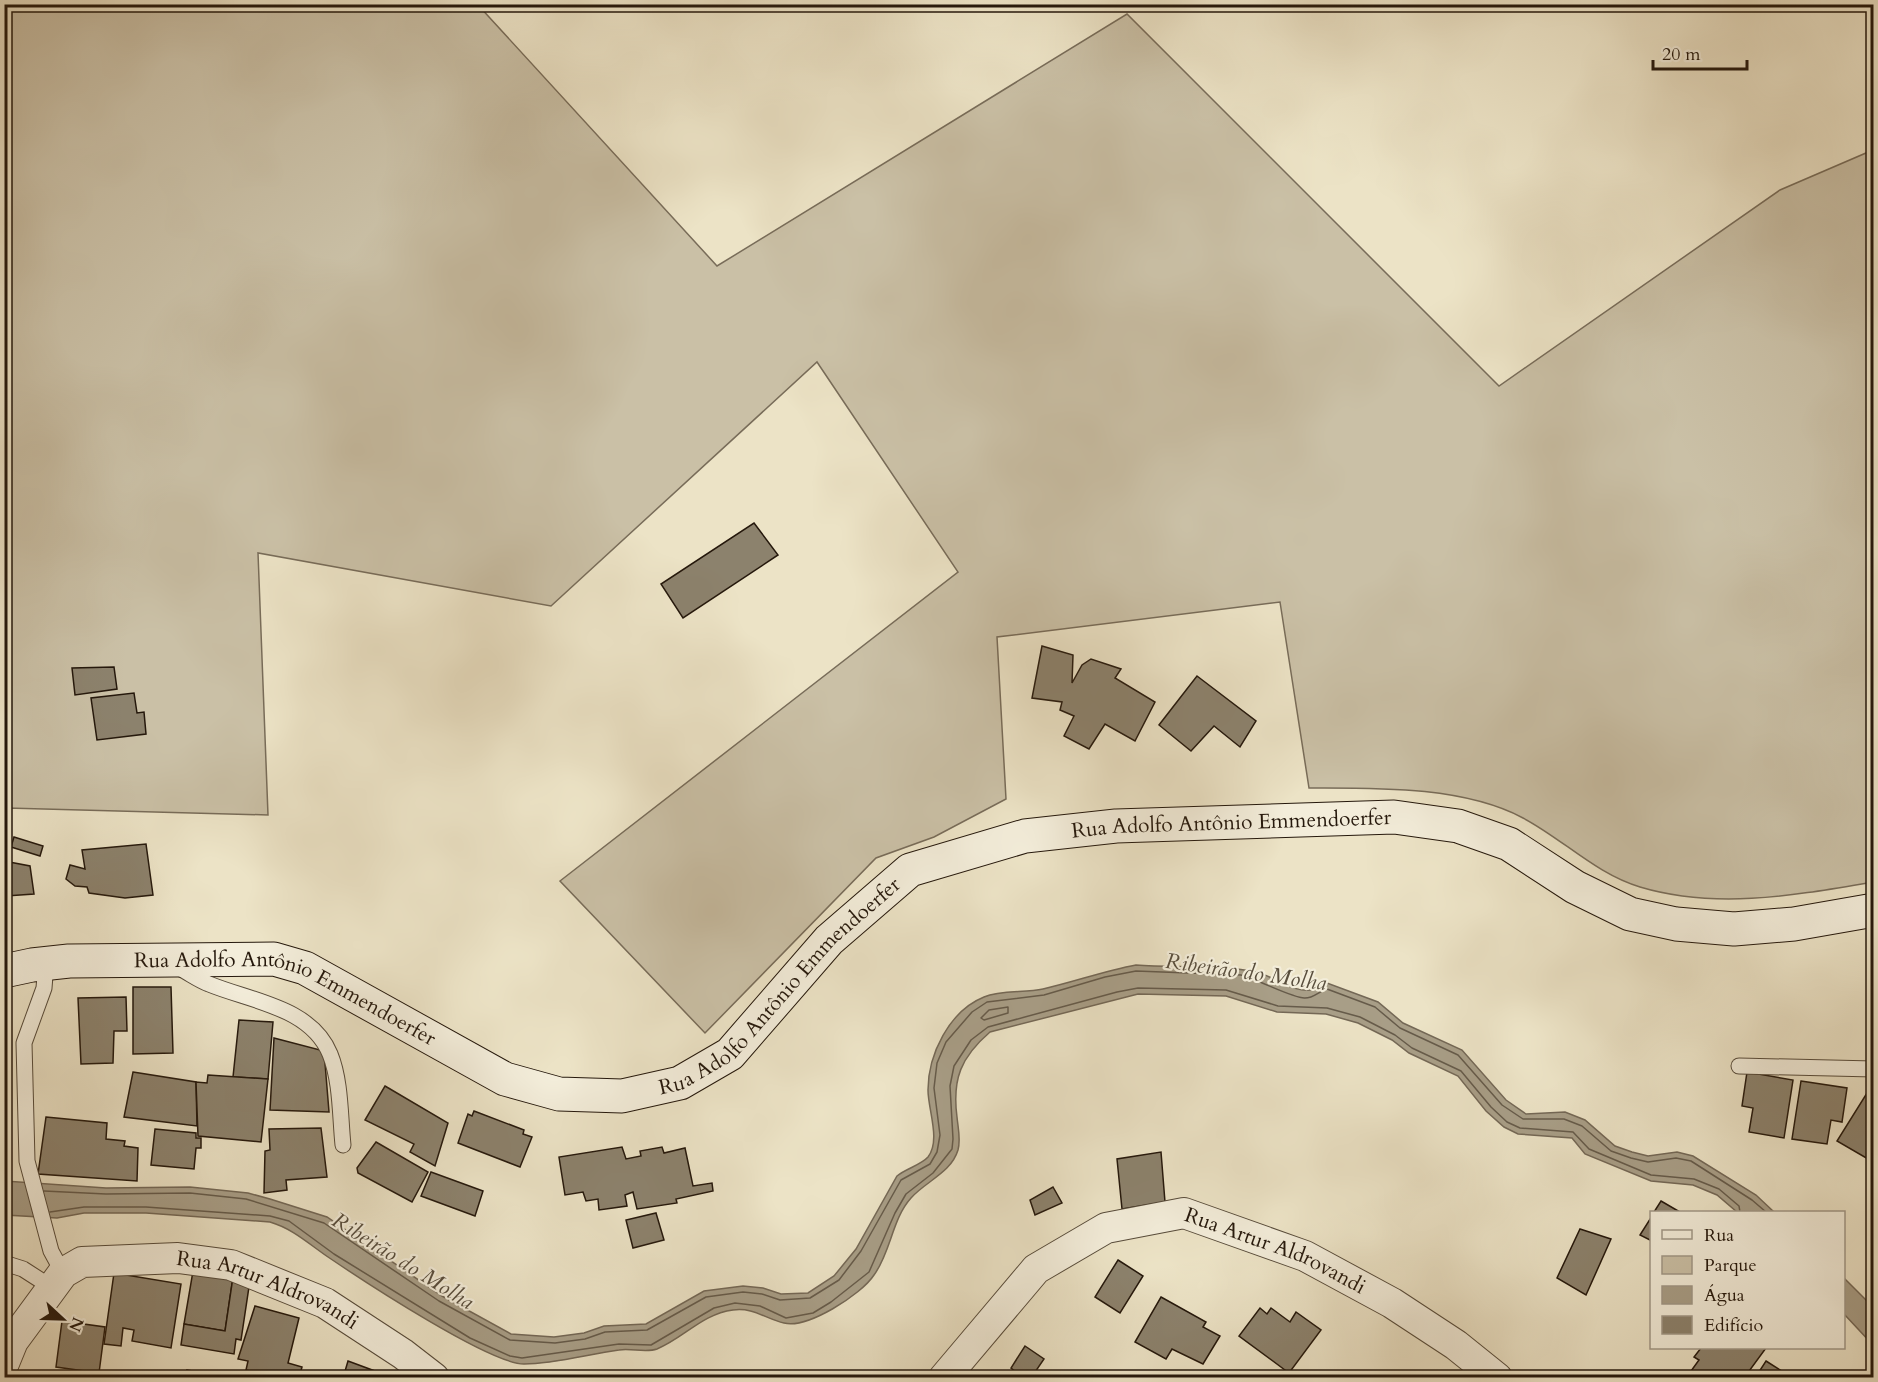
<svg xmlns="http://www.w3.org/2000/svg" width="1878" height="1382" viewBox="0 0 1878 1382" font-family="Cardo,serif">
  <rect width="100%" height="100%" fill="#ece3c6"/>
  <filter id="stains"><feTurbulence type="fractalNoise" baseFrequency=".00333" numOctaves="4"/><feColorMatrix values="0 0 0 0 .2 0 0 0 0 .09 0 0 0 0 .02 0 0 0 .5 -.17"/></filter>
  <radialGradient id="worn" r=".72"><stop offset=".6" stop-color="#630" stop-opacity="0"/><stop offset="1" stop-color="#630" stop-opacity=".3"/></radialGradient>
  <path fill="#cac0a6" stroke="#786c59" stroke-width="1.5" d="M5 5H478L717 266 1127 14 1499 386 1780 190 1873 150V882C1796 895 1717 910 1640 887 1596 874 1563 839 1523 818 1463 786 1376 788 1309 788L1280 602 997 637 1006 799 934 837 876 858 705 1033 560 881 958 572 817 362 551 606 258 553 268 815 7 808 5 813Z"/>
  <g fill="#a89e87" stroke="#746856" stroke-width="1.5">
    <path d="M1136 965C1174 968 1219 964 1256 972 1277 977 1294 995 1316 989L1318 984 1327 983 1378 1002 1403 1023 1462 1050 1506 1100 1526 1114 1565 1112 1585 1120 1615 1146 1632 1152 1648 1156 1677 1152 1693 1156 1756 1195 1774 1212H1737L1717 1195 1693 1185 1651 1181 1585 1154 1572 1138 1518 1134 1504 1127 1486 1111 1458 1076 1409 1053 1392 1040 1358 1023 1326 1014 1277 1012 1226 996 1138 994 990 1032C961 1057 952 1079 957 1117 958 1128 961 1139 958 1150 951 1173 926 1181 911 1198 892 1219 891 1252 874 1275 861 1295 807 1329 784 1323 766 1319 753 1307 733 1310 702 1314 684 1338 657 1349 646 1353 631 1348 619 1350 588 1354 556 1364 524 1364 490 1364 365 1282 331 1259 311 1246 294 1229 270 1222L146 1213H84L57 1218 5 1215V1181L106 1188 190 1187 248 1193 270 1199 327 1217 442 1296 511 1334 554 1337 584 1333 604 1326 646 1324 704 1291 743 1286 763 1288 781 1294 808 1293 834 1276 856 1249 897 1176C905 1169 921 1165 928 1157 941 1140 928 1110 928 1090 928 1055 949 1011 984 997 1001 990 1025 993 1043 989 1074 982 1104 971 1136 965Z"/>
    <polygon points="1844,1278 1873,1307 1873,1345 1844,1314"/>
  </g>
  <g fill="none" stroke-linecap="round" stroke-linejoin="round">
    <g stroke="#665b4a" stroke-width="1.5">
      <polygon points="1008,1007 1008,1013 984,1020 981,1018 989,1010"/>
      <path d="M44 1191 106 1194 190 1193 246 1199 324 1223 439 1301 510 1340 555 1343 585 1339 605 1332 647 1330 706 1297 743 1292 762 1294 780 1300 810 1298 839 1280 861 1251 901 1180 930 1164 937 1152 940 1135 934 1088 937 1063 946 1042 972 1012 987 1002 1044 995 1105 977 1136 971 1241 975C1257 979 1294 999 1305 998 1314 998 1319 991 1327 989L1375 1007 1400 1028 1458 1055 1502 1105 1523 1119H1564L1582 1126 1611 1151 1631 1158 1648 1162 1676 1158 1691 1161 1752 1200 1766 1212"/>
      <polyline points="50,1212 84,1207 146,1207 270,1216 289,1221 334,1254 470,1338 510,1356 522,1358 619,1344 651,1345 714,1308 735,1303 760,1306 786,1318 813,1313 831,1302 869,1272 895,1213 906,1194 933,1173 952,1149 953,1139 950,1086 954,1066 971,1040 988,1027 1117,992 1138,988 1226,990 1278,1006 1327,1008 1360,1017 1395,1035 1412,1048 1461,1071 1491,1107 1507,1122 1520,1128 1573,1132 1589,1149 1651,1175 1694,1179 1719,1189 1739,1206 1740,1212"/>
    </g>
  </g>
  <g fill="#8c826d" stroke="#25180c" stroke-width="1.5">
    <polygon points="754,523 778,555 683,618 661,584"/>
    <polygon points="1042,646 1073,655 1072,683 1082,665 1091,659 1121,669 1115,678 1155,702 1135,741 1105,724 1089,749 1064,736 1074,716 1060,710 1062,702 1032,698"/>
    <polygon points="114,667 117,689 75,695 72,668"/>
    <polygon points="1197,676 1256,721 1240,747 1214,726 1191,751 1159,725"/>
    <polygon points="134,693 137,713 144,712 146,734 97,740 91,698"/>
    <polygon points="14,837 43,846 40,856 11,847"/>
    <polygon points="146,844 153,895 125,898 89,893 87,887 75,886 66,879 70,865 85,869 82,850"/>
    <polygon points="4,861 30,866 34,894 6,896"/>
    <polygon points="133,987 171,987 173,1053 133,1054"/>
    <polygon points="126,997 127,1031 114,1031 113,1063 81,1064 78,998"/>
    <polygon points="239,1020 273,1022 268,1079 233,1077"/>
    <polygon points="274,1038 324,1051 329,1112 270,1110"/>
    <polygon points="133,1072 196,1082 197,1126 124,1117"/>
    <polygon points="1747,1072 1793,1080 1784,1138 1749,1132 1753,1108 1742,1106"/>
    <polygon points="208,1075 268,1079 261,1142 198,1136 196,1082 207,1083"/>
    <polygon points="1801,1081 1847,1088 1842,1122 1831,1120 1827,1144 1792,1139"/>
    <polygon points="385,1086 448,1123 435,1166 410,1152 414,1144 365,1120"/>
    <polygon points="1867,1093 1874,1097 1874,1151 1868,1159 1837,1141"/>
    <polygon points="474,1111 524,1130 523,1134 532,1137 520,1167 458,1143 468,1114 472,1116"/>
    <polygon points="46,1117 107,1123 106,1139 125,1141 124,1146 138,1148 137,1181 38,1174"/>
    <polygon points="321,1128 327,1177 286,1180 287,1190 264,1193 265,1151 270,1150 269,1129"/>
    <polygon points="155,1129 196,1133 196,1138 201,1138 201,1148 196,1148 194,1169 151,1165"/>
    <polygon points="376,1142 428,1172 412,1202 358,1173 357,1168"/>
    <polygon points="622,1147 626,1159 641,1156 640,1151 662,1147 664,1153 685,1148 693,1186 712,1183 713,1191 676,1199 677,1203 637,1209 633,1192 625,1195 627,1206 599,1210 598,1199 586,1201 583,1192 565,1195 559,1157"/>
    <polygon points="1161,1152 1165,1202 1122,1209 1117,1159"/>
    <polygon points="431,1172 483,1191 475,1216 421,1196"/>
    <polygon points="1053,1187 1062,1203 1035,1215 1030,1200"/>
    <polygon points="1661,1201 1680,1212 1654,1212"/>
    <polygon points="656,1213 664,1240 633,1248 626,1220"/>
    <polygon points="1652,1216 1652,1241 1640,1235"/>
    <polygon points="1580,1229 1611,1239 1586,1295 1557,1278"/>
    <polygon points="1118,1260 1143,1276 1120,1313 1095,1297"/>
    <polygon points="193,1271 233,1277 225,1331 184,1324"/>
    <polygon points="114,1273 181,1284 171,1348 132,1341 134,1330 123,1328 121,1346 104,1344"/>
    <polygon points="233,1277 250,1280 241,1340 236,1339 234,1354 181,1345 184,1324 225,1331"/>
    <polygon points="1161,1297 1206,1322 1203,1327 1220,1336 1203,1364 1172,1349 1166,1359 1135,1342"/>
    <polygon points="255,1306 299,1318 288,1363 302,1367 299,1378 274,1378 246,1370 248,1361 238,1359"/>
    <polygon points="1260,1308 1267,1314 1271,1308 1290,1322 1296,1312 1321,1330 1289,1373 1239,1336"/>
    <polygon points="62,1321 105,1327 99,1373 56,1367"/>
    <polygon points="1025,1346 1044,1359 1031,1378 1023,1378 1011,1368"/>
    <polygon points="1701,1348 1766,1348 1744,1378 1686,1378 1699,1360 1694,1357"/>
    <polygon points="348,1361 383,1374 381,1378 343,1378"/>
    <polygon points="1766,1361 1791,1377 1791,1378 1755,1378"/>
    <polygon points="187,1370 215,1375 214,1378 186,1378"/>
  </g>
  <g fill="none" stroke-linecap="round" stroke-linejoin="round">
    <defs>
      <g id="lane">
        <polyline points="46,963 44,988 24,1043 27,1161 51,1251 63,1273"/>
        <path d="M177 967C188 972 198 980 209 984 250 1001 311 1007 330 1054 341 1081 340 1116 343 1145"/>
        <polyline points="1739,1066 1874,1069"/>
        <polyline points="4,1263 23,1269 51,1287"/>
      </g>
      <g id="street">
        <path id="s1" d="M4 1363 13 1341 63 1273 82 1262 178 1258 231 1265 325 1303 403 1354 434 1378"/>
        <path id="s2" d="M944 1378 1036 1269 1106 1228 1184 1213 1305 1256 1392 1303 1456 1345 1497 1378"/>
      </g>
      <g id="secondary">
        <path id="s3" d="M4 971 32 965 69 961 274 959 305 968 505 1079 559 1094 622 1096 680 1083 730 1054 829 940 910 870 1025 836 1116 826 1394 817 1458 826 1509 844 1575 887 1630 914 1676 924 1734 929 1794 924 1874 910"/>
      </g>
    </defs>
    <use href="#lane" stroke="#574b3a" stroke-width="17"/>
    <use href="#street" stroke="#574b3a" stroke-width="32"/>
    <use href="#secondary" stroke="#25180c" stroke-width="35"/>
    <use href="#lane" stroke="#f3edda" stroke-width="15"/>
    <use href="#street" stroke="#f3edda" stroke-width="30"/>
    <use href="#secondary" stroke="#f3edda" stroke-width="33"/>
  </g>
  <g text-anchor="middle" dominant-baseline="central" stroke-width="4.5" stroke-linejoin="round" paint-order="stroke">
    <g font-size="21" fill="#25180c" stroke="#f3edda">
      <text stroke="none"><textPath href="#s3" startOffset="1353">Rua Adolfo Antônio Emmendoerfer</textPath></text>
      <text stroke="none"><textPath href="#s3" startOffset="849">Rua Adolfo Antônio Emmendoerfer</textPath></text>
      <text stroke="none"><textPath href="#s3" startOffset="291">Rua Adolfo Antônio Emmendoerfer</textPath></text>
      <text stroke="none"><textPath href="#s2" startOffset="402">Rua Artur Aldrovandi</textPath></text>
      <text stroke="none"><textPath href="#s1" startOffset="322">Rua Artur Aldrovandi</textPath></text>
    </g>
    <g font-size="22" font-style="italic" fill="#594e3d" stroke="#f3edda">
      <text transform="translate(1246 972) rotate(8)">Ribeirão do Molha</text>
      <text transform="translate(403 1261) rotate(32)">Ribeirão do Molha</text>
    </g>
  </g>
  <rect width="1878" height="1382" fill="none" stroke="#ece3c6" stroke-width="24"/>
  <rect x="6" y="6" width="1866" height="1370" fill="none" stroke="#25180c" stroke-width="3"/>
  <rect x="12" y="12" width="1854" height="1358" fill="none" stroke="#25180c" stroke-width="1.5"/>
  <rect x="1650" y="1211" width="195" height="138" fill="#f3edda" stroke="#a19888" stroke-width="1.5"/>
  <rect x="1662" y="1230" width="30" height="9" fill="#f3edda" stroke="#a19888" stroke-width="1.5"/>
  <text x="1704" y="1241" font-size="18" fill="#25180c">Rua</text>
  <rect x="1662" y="1256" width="30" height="18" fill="#cac0a6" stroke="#a19888" stroke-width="1.5"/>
  <text x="1704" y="1271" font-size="18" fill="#25180c">Parque</text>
  <rect x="1662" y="1286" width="30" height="18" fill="#a89e87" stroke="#a19888" stroke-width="1.5"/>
  <text x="1704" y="1301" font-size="18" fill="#25180c">Água</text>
  <rect x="1662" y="1316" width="30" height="18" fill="#8c826d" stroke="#a19888" stroke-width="1.5"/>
  <text x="1704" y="1331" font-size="18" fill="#25180c">Edifício</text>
  <g transform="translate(63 1319) rotate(112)" stroke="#f3edda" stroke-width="4.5" paint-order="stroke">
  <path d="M0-4.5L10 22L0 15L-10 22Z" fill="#25180c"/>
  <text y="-9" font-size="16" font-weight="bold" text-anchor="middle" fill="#25180c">N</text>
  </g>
  <path d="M1653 60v9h94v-9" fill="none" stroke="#25180c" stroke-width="3"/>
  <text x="1662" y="60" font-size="18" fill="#25180c" stroke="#f3edda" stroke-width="4.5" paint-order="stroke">20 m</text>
  <rect width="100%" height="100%" filter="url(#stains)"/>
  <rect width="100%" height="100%" fill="url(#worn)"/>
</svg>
